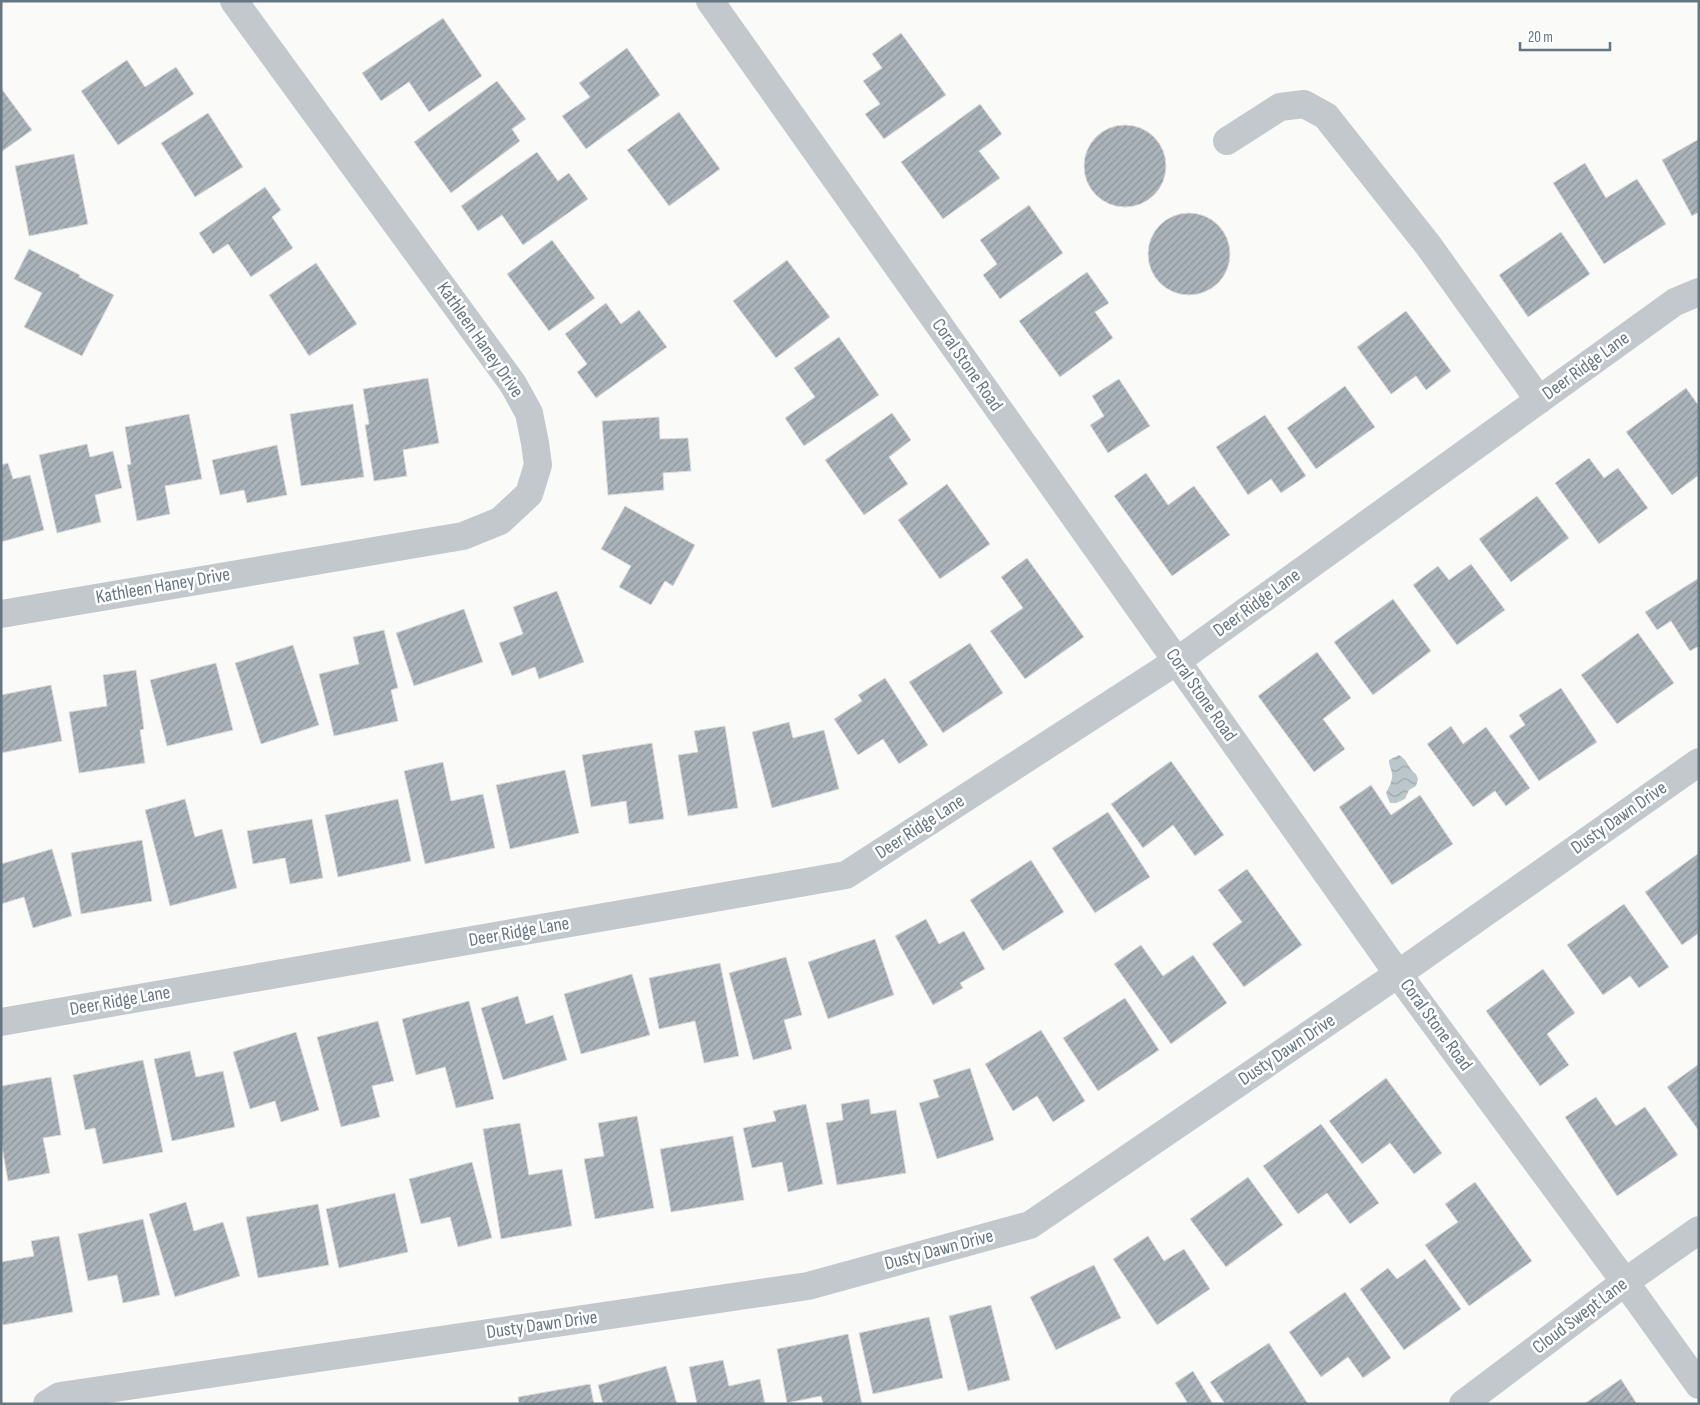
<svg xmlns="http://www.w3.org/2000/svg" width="1700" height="1405" viewBox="0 0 1700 1405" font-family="'Sofia Sans Condensed',sans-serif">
  <defs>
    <pattern id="water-waves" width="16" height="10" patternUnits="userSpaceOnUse" patternTransform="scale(1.25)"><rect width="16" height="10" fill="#bbc7cb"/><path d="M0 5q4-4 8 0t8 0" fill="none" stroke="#9ca6aa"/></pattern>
    <pattern id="building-hatch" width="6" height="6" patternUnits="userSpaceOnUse" patternTransform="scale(1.25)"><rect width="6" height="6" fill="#aab3b9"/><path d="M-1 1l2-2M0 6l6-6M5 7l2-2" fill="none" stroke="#8e969c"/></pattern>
  </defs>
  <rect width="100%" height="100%" fill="#fafaf8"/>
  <path fill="url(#water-waves)" d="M1399 755C1408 760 1408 769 1416 774L1418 779 1416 786 1409 790 1405 799 1396 803H1390L1386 793C1389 787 1393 780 1392 773 1391 768 1389 766 1389 760Z"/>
  <g fill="url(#building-hatch)" stroke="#dcdcda">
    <polygon points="443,18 482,76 429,112 409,82 381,101 362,73"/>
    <polygon points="901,33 946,95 884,139 865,114 880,104 863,81 882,68 872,54"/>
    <polygon points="627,48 660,95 586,149 562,116 590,97 579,83"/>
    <polygon points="127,60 145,87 176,67 194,94 118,145 81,91"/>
    <polygon points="497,81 526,119 512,129 520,141 451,193 414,142"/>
    <polygon points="1,88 32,130 1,152"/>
    <polygon points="980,104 1002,134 979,151 1000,178 943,219 901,162"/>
    <polygon points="679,112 720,169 669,206 627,150"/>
    <polygon points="208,113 243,167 195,197 161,143"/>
    <circle cx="1125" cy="166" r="41"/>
    <polygon points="1699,139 1699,212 1692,216 1662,160"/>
    <polygon points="537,152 558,181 569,173 588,199 523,245 502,215 478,231 461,206"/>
    <polygon points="74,154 88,224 29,236 15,166"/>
    <polygon points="1585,163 1606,198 1637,179 1666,224 1604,264 1553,183"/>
    <polygon points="265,187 281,210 272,217 293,248 251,277 228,244 213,254 199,233"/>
    <polygon points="1029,205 1063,253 1000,299 983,275 997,264 980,240"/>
    <circle cx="1189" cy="254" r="41"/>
    <polygon points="1561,232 1590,274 1528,317 1499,275"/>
    <polygon points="552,240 595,298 549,331 507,274"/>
    <polygon points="29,249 80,275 79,277 114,295 82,356 24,327 42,293 14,279"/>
    <polygon points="787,260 830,317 776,358 733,301"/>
    <polygon points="316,263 357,324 309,356 269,295"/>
    <polygon points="1087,272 1109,303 1095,312 1113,338 1060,377 1019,321"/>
    <polygon points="606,303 621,324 639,310 667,347 596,398 577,372 587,364 565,334"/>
    <polygon points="1406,311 1451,371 1426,390 1416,376 1391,394 1357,347"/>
    <polygon points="839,337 879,395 804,446 785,418 815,397 794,368"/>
    <polygon points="428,378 439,443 403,450 407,476 374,481 365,425 369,424 363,389"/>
    <polygon points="1119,379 1150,426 1108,453 1090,425 1104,416 1092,396"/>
    <polygon points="1345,386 1375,427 1316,469 1287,428"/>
    <polygon points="1686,388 1699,406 1699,475 1672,495 1626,432"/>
    <polygon points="353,404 364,477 301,486 290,414"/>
    <polygon points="892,413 911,440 889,457 908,484 864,515 825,460"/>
    <polygon points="189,414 202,479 165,486 170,514 137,521 127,465 131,464 125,427"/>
    <polygon points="1265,415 1306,476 1281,493 1271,479 1248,495 1216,447"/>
    <polygon points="659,417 660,439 688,438 691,471 663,473 664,490 608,495 602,421"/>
    <polygon points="87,444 90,457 113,451 122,488 95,495 101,522 57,533 39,455"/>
    <polygon points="277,445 287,495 247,503 244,490 220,495 212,460"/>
    <polygon points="1589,458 1604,478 1618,468 1648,508 1599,544 1555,483"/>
    <polygon points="8,463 13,479 30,475 44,530 1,542 1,465"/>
    <polygon points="1146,473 1168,505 1194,486 1230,535 1172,576 1114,496"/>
    <polygon points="947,484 990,544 940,579 898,520"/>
    <polygon points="1537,496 1569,538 1511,582 1479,539"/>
    <polygon points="625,506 695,545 673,586 665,581 651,605 619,587 631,566 601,549"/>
    <polygon points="1027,558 1084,637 1025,679 990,631 1023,608 1001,577"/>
    <polygon points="1471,564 1505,610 1457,645 1413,585 1438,566 1449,580"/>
    <polygon points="1699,578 1699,646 1690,651 1671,621 1657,630 1645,612"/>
    <polygon points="557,591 584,662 539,679 535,667 512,676 499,643 523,634 513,607"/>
    <polygon points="1393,599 1431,651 1373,695 1334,642"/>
    <polygon points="464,609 483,662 414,686 396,633"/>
    <polygon points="384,630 398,688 391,690 398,721 334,736 319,674 359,664 353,637"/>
    <polygon points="1638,633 1674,683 1617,724 1581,675"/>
    <polygon points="970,643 1003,693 943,733 909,682"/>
    <polygon points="293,645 319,725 261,744 235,663"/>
    <polygon points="1317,652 1351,698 1323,719 1345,749 1314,772 1258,696"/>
    <polygon points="216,663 233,730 167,746 150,680"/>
    <polygon points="136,670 144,729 140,730 145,763 79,773 69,712 107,706 103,675"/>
    <polygon points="885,678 928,745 899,764 883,739 858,755 834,719 862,701 858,695"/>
    <polygon points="51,685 62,741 1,753 1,695"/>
    <polygon points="1561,688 1597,742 1539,781 1509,736 1525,725 1519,715"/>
    <polygon points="789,722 793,738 824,730 839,789 772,808 752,732"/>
    <polygon points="725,726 738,808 688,816 678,755 698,752 694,731"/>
    <polygon points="1451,726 1463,744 1486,727 1530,788 1506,806 1495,791 1473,807 1427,744"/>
    <polygon points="652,743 664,819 629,824 626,801 591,807 582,755"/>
    <polygon points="1171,761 1224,835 1195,856 1173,825 1143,848 1111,804"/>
    <polygon points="443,762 451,801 483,794 495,848 425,864 404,771"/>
    <polygon points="565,770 579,833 510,849 496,785"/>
    <polygon points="1371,785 1391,815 1420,795 1453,844 1392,885 1339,807"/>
    <polygon points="185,799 195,837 222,829 237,888 170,906 145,810"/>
    <polygon points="398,799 411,861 338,877 325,815"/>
    <polygon points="1108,812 1150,877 1095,913 1052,848"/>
    <polygon points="312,819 323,878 290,884 285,858 253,864 247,831"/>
    <polygon points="142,840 152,901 81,914 71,853"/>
    <polygon points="52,849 72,916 33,928 24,897 1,904 1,864"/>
    <polygon points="1699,853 1699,933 1682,945 1645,892"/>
    <polygon points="1031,860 1064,912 1003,951 970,900"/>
    <polygon points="1247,869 1302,945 1244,987 1212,944 1242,922 1218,890"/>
    <polygon points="1624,904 1669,967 1639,988 1630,976 1603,995 1567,945"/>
    <polygon points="926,919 939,944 964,931 985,969 960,983 963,988 933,1005 895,936"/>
    <polygon points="875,939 894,995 828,1019 808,962"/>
    <polygon points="1141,945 1163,976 1193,955 1227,1003 1171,1044 1114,964"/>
    <polygon points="786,957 802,1015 784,1020 792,1049 753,1060 729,973"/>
    <polygon points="720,963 739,1056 704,1063 695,1021 659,1029 649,978"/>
    <polygon points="1543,969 1575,1013 1547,1034 1569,1065 1540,1086 1486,1011"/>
    <polygon points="632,974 650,1035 581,1054 564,994"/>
    <polygon points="518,996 526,1024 553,1015 567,1060 503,1080 481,1008"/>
    <polygon points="1125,998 1159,1050 1098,1091 1063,1038"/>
    <polygon points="469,1001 494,1099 456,1108 445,1067 416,1075 402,1019"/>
    <polygon points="378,1021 394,1081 372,1086 380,1117 341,1127 317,1037"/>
    <polygon points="1041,1030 1085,1101 1053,1122 1037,1096 1013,1111 985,1064"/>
    <polygon points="296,1032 319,1110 281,1122 275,1101 250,1109 233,1052"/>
    <polygon points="190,1051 196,1077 223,1071 235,1127 172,1141 154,1059"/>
    <polygon points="143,1060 163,1152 103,1164 95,1128 85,1130 73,1075"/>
    <polygon points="1699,1064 1699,1131 1667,1087"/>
    <polygon points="970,1068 994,1140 937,1159 919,1103 939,1097 933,1080"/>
    <polygon points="51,1077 61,1135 43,1138 50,1173 8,1181 1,1141 1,1086"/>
    <polygon points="1386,1078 1442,1153 1414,1174 1390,1143 1362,1164 1329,1121"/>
    <polygon points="1596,1097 1616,1126 1645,1107 1678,1155 1617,1196 1565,1117"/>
    <polygon points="869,1099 871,1114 896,1110 906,1173 837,1185 826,1123 843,1120 841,1104"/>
    <polygon points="806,1104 823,1184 788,1192 782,1162 752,1168 743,1128 776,1121 773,1111"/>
    <polygon points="637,1116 654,1208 595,1219 584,1159 604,1156 598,1123"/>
    <polygon points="520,1123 529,1175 562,1169 572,1226 501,1239 483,1129"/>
    <polygon points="1321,1124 1379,1203 1350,1224 1327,1193 1298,1214 1263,1166"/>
    <polygon points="733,1136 744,1200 671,1212 660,1149"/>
    <polygon points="472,1162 492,1238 458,1247 450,1217 421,1224 409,1179"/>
    <polygon points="1248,1177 1283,1225 1226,1267 1190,1219"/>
    <polygon points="1475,1182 1532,1261 1469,1306 1425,1245 1458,1222 1445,1204"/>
    <polygon points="395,1193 408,1252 339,1268 326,1209"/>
    <polygon points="186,1202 194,1231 223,1222 240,1276 175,1297 149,1214"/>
    <polygon points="318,1204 329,1265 258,1278 246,1217"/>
    <polygon points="143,1219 160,1295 123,1303 117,1275 88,1281 78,1234"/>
    <polygon points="59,1236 73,1312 3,1325 1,1314 1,1262 34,1256 31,1241"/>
    <polygon points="1148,1236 1164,1261 1184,1249 1210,1289 1157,1325 1113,1259"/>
    <polygon points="1425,1259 1461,1309 1404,1350 1360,1289 1388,1268 1397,1279"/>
    <polygon points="1094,1265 1121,1318 1056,1350 1030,1297"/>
    <polygon points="1345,1292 1391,1358 1363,1378 1348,1357 1321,1377 1289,1332"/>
    <polygon points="991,1305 1010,1380 968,1391 949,1316"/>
    <polygon points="929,1317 943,1378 873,1394 859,1333"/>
    <polygon points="848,1334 862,1404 823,1404 821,1396 787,1403 777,1349"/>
    <polygon points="1269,1343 1308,1404 1225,1404 1210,1382"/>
    <polygon points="723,1360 729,1386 760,1379 765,1404 697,1404 689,1367"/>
    <polygon points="666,1366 677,1404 603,1404 598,1385"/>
    <polygon points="1193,1371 1213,1404 1184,1404 1187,1402 1175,1383"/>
    <polygon points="1621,1379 1637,1404 1584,1404"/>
    <polygon points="590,1384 594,1404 519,1404 518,1397"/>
  </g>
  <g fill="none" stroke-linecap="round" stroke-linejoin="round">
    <g stroke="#c3c8cc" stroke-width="28">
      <polyline points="710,1 1398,974 1625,1282 1699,1385"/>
      <polyline points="1227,141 1280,107 1304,104 1326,116 1428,245 1539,400"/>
      <polyline points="1,614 463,536 500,521 529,494 538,465 535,443 529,413 513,384 234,1"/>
      <polyline points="1,1022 846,875 1177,661 1675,302 1699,292"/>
      <polyline points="47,1404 60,1396 808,1286 1030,1225 1398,974 1699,762"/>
      <polyline points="1463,1404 1625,1282 1699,1230"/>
    </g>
  </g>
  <g text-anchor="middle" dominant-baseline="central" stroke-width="5" stroke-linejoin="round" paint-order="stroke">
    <g font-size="19" fill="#657683" stroke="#fff">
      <text transform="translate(480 340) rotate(55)">Kathleen Haney Drive</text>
      <text transform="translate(967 365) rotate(55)">Coral Stone Road</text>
      <text transform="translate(1586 366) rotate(-36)">Deer Ridge Lane</text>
      <text transform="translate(163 586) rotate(-10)">Kathleen Haney Drive</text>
      <text transform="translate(1257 603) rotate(-36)">Deer Ridge Lane</text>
      <text transform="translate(1201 695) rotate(55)">Coral Stone Road</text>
      <text transform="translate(1619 818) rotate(-35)">Dusty Dawn Drive</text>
      <text transform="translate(920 827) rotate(-33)">Deer Ridge Lane</text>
      <text transform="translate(519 932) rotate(-10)">Deer Ridge Lane</text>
      <text transform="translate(120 1001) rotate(-10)">Deer Ridge Lane</text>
      <text transform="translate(1436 1025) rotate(54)">Coral Stone Road</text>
      <text transform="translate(1287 1050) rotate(-34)">Dusty Dawn Drive</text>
      <text transform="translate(939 1250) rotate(-15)">Dusty Dawn Drive</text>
      <text transform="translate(1580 1316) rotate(-37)">Cloud Swept Lane</text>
      <text transform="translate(542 1325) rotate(-8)">Dusty Dawn Drive</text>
    </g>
  </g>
  <rect width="1700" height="1405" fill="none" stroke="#657683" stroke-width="5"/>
  <path d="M1520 42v8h90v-8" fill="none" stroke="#657683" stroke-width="2.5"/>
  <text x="1528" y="42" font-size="15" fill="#657683" stroke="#ffffff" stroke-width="4" paint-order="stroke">20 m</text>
</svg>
